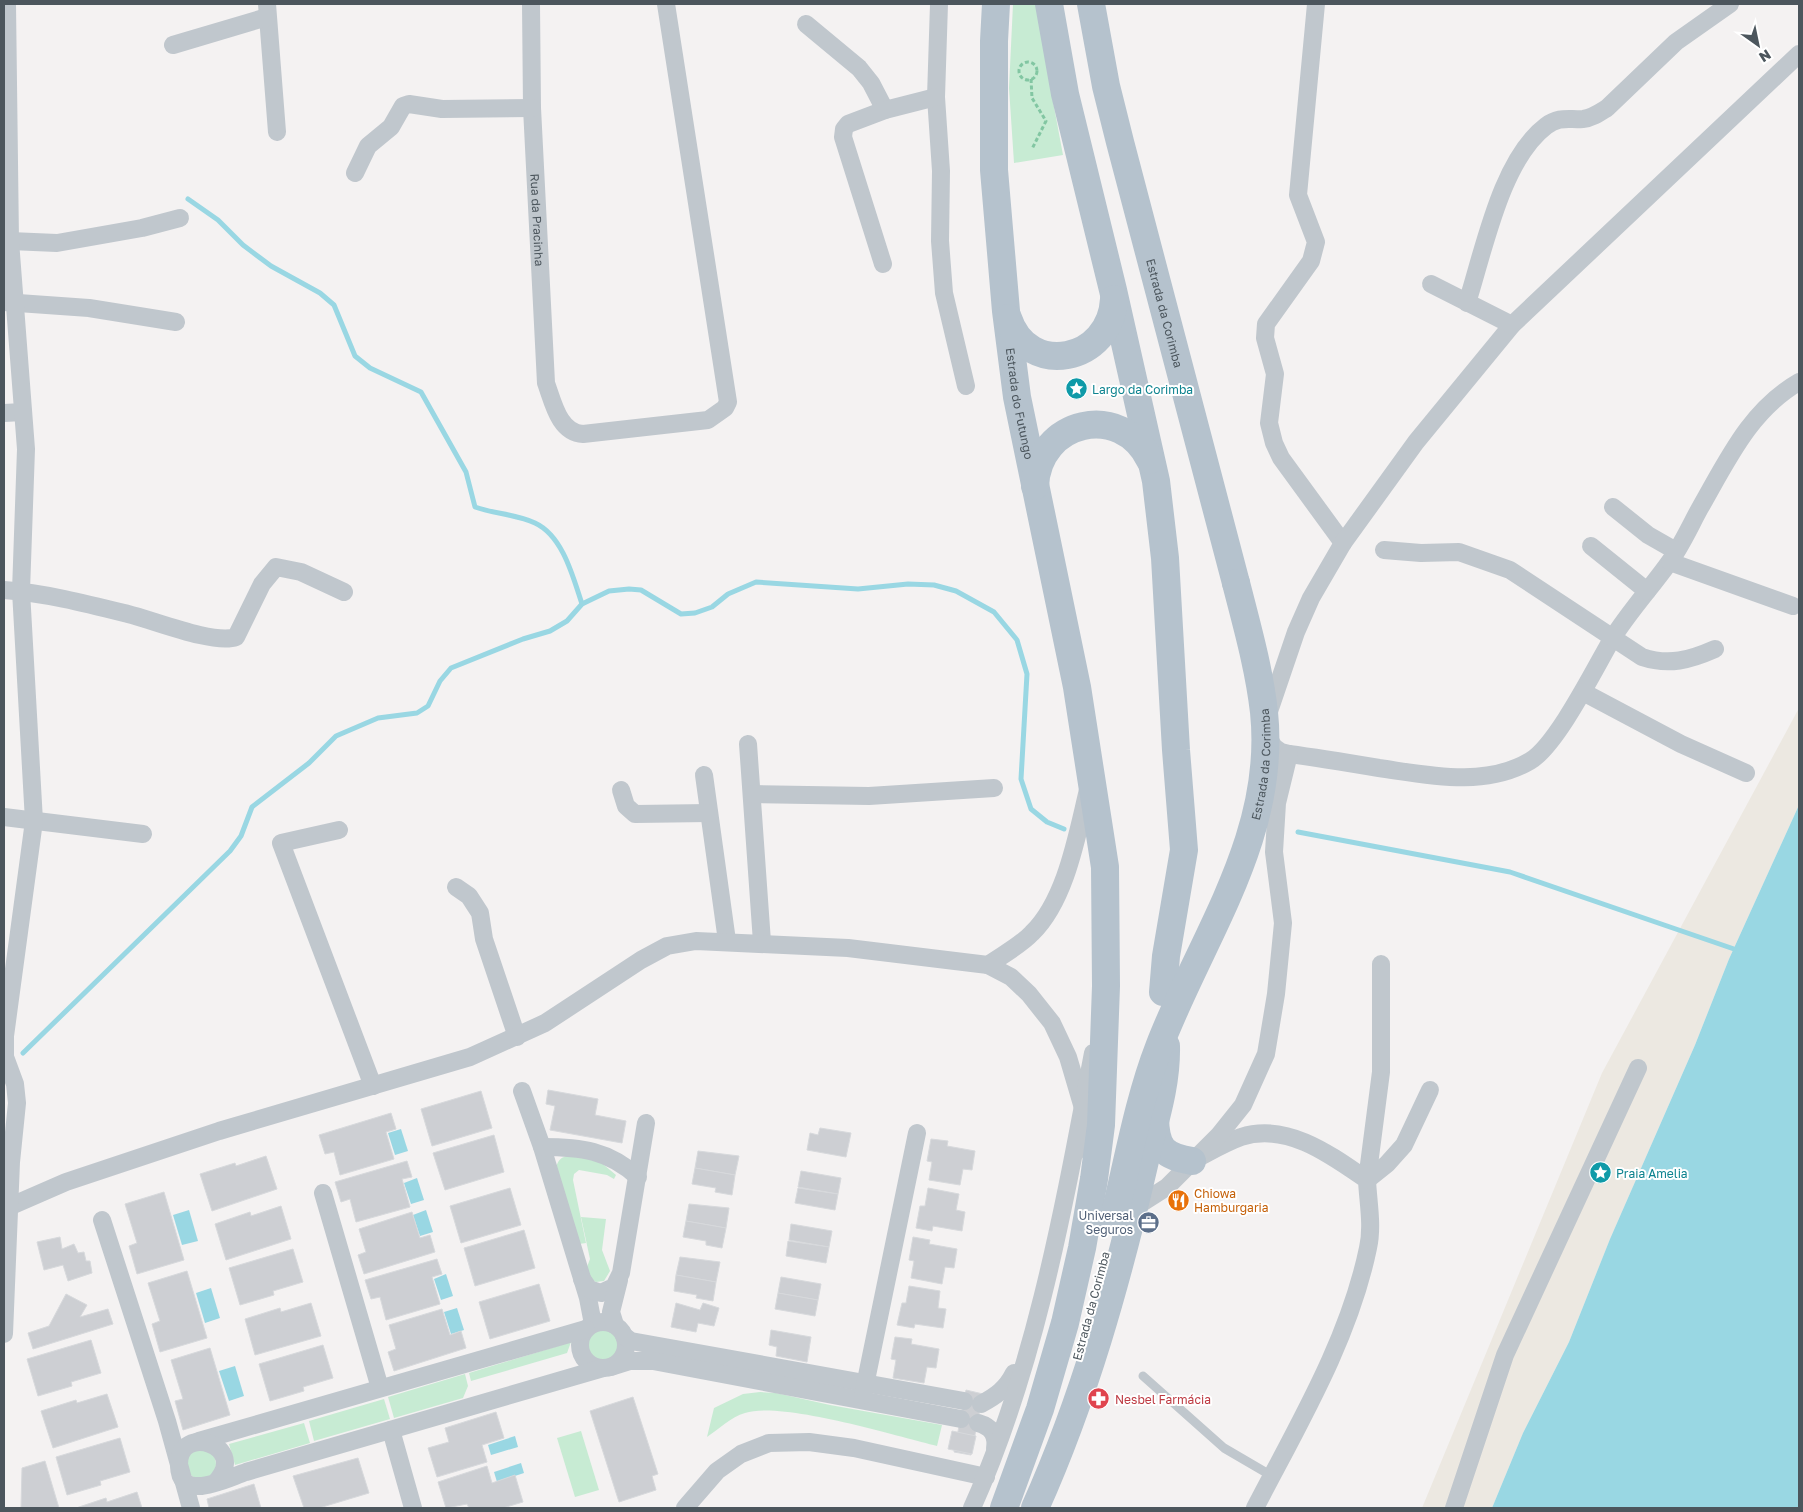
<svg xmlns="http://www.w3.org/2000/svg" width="1803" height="1512" viewBox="0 0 1803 1512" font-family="'Golos Text',sans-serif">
  <rect width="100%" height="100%" fill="#f4f2f2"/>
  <g fill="#c7ebd3">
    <polygon points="1013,4 1039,4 1049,80 1063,155 1014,163 1009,88"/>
    <path d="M569 1156 598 1160 616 1175 614 1179 607 1175 579 1170 574 1174 573 1180 586 1243 579 1244 556 1167C559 1159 561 1157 569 1156Z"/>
    <polygon points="581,1217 606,1219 602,1250 610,1271 604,1281 596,1282 590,1278 587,1267 590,1259"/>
    <circle cx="604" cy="1345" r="16"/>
    <polygon points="571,1342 567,1353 471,1381 469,1373"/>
    <polygon points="465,1374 468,1386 463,1398 394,1418 388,1397"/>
    <path d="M760 1392 776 1393 830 1405 942 1425 937 1446C896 1436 782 1401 745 1413 731 1417 719 1429 707 1437L714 1408 743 1394Z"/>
    <polygon points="384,1399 390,1419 314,1441 309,1421"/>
    <polygon points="304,1423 310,1443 235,1465 229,1444"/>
    <polygon points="581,1431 599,1490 575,1497 557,1438"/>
    <circle cx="201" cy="1464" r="15"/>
  </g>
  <polygon fill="#ece8e1" points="1799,708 1799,805 1729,959 1695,1045 1610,1239 1569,1342 1523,1433 1492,1508 1422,1508 1602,1073"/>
  <g fill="#99d7e3">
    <polygon points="1799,805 1799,1508 1492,1508 1523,1433 1569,1342 1610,1239 1695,1045 1729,959"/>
    <polygon points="401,1129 408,1151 395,1155 388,1133"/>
    <polygon points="417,1178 424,1200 411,1204 404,1183"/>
    <polygon points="189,1210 198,1241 182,1245 173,1215"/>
    <polygon points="426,1210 433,1232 420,1236 413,1215"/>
    <polygon points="446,1274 453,1296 441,1300 434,1279"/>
    <polygon points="211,1288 220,1318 205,1323 196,1293"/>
    <polygon points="457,1308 464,1330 451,1334 444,1312"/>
    <polygon points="235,1366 244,1396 229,1401 219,1371"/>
    <polygon points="515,1436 518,1447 491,1455 488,1445"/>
    <polygon points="521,1463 524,1473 497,1482 494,1472"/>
  </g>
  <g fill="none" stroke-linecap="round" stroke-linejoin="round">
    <g stroke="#99d7e3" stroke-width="5">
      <path d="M188 199 218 220 243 245 271 266 320 293 334 305 355 356 370 368 421 392 466 472 475 507C494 514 516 514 535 523 563 536 573 577 582 604"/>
      <polyline points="1298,832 1510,872 1734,949"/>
      <polyline points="23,1053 230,851 241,836 252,807 309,763 336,736 378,718 417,713 428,706 440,681 451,668 523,639 550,631 567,621 582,604 609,591 629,589 641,590 681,614 695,613 712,607 728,594 756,582 858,589 908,584 934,585 956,591 994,612 1017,640 1027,674 1021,779 1031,809 1047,822 1064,829"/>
    </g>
  </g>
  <g fill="#cdcfd3" stroke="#d7d9dc">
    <polygon points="548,1090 598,1099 595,1115 626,1121 622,1143 550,1130 555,1106 546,1104"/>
    <polygon points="481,1091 492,1128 432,1146 421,1109"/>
    <polygon points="391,1113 396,1129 386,1132 394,1159 340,1175 334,1152 325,1154 319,1135"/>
    <polygon points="820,1128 851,1133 846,1157 807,1150 810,1133 818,1135"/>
    <polygon points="494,1135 504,1172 445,1190 433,1153"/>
    <polygon points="931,1139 948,1141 947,1146 975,1151 972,1170 963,1169 960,1185 929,1180 932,1162 927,1161"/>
    <polygon points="698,1151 739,1156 735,1175 695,1168"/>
    <polygon points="266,1156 277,1189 212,1211 200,1174 235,1163 236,1166"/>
    <polygon points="407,1161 412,1177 402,1179 410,1207 356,1222 350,1199 341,1202 335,1182"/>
    <polygon points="695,1168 735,1175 732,1195 715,1192 716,1188 692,1184"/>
    <polygon points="801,1171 841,1178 838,1194 798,1187"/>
    <polygon points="510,1188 521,1225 461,1243 450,1206"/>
    <polygon points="798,1188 838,1194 835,1210 795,1203"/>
    <polygon points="928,1188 959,1194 956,1210 965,1212 962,1231 933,1226 932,1231 916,1228 920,1206 925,1206"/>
    <polygon points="164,1192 184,1260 137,1274 129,1246 137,1243 125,1204"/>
    <polygon points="689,1204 729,1208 726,1228 686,1221"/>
    <polygon points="281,1206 291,1239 226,1260 215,1224 250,1212 251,1216"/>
    <polygon points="412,1212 420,1238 430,1235 435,1252 364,1274 358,1255 366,1252 359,1229"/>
    <polygon points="686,1221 726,1228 722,1248 706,1245 706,1241 683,1237"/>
    <polygon points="791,1224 832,1231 829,1247 789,1240"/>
    <polygon points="524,1230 535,1268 475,1286 464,1248"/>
    <polygon points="60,1237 62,1249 74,1244 78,1253 84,1252 86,1261 90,1261 92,1273 68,1281 63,1265 44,1270 37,1242"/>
    <polygon points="913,1237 930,1240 929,1244 957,1249 954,1268 945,1267 942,1284 911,1278 914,1261 909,1260"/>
    <polygon points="788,1241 829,1247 826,1263 786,1256"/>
    <polygon points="293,1249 303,1282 273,1291 274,1295 240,1305 229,1268"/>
    <polygon points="680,1257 720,1262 716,1282 676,1275"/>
    <polygon points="437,1259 442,1274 432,1277 440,1304 386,1320 380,1297 371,1299 365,1280"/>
    <polygon points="187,1271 207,1338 160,1352 152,1324 160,1321 148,1283"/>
    <polygon points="676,1275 716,1282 713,1301 696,1298 697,1295 674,1291"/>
    <polygon points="781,1277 821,1284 818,1300 778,1293"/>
    <polygon points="539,1284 550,1321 490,1339 479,1302"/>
    <polygon points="909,1286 940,1291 938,1308 946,1309 943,1328 915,1324 914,1328 897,1325 902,1303 906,1303"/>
    <polygon points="778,1293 818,1300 815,1316 775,1309"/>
    <polygon points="66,1294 87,1305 80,1317 108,1309 113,1324 33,1349 28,1333 49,1326"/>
    <polygon points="311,1303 321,1336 255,1355 245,1319 280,1308 281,1312"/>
    <polygon points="676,1303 700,1310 703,1303 719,1308 714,1326 698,1323 696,1332 671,1327"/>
    <polygon points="442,1309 450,1335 461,1331 466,1348 394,1371 388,1352 396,1349 389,1325"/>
    <polygon points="771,1330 811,1337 807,1362 776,1356 777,1347 769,1345"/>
    <polygon points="895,1337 912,1339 911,1344 939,1349 936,1368 927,1367 924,1383 893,1378 896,1360 891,1359"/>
    <polygon points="91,1340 101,1373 71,1382 72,1386 38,1396 27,1359"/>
    <polygon points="323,1345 333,1378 303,1387 304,1391 270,1401 259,1364"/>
    <polygon points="210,1348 230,1415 183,1430 175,1401 183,1399 171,1360"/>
    <polygon points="966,1390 983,1394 971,1455 954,1452"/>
    <polygon points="107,1394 118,1427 53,1448 41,1411 76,1400 77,1403"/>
    <polygon points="633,1397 658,1474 652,1476 656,1490 619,1502 590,1411"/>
    <polygon points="496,1412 504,1438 482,1445 487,1462 437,1477 428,1448 449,1442 445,1428"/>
    <polygon points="952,1431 976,1436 972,1454 948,1449"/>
    <polygon points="120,1438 130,1472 100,1481 101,1485 67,1495 56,1457"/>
    <polygon points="358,1458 369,1493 319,1508 304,1508 293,1476"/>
    <polygon points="45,1461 59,1508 21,1508 22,1468"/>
    <polygon points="487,1466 492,1483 515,1475 523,1502 503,1508 469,1508 467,1504 446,1508 438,1482"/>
    <polygon points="254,1484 261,1508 209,1508 207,1499"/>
    <polygon points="137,1492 142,1508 76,1508 106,1498 107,1502"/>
  </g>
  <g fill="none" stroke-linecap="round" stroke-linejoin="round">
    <g stroke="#82c6a2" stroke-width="3" stroke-dasharray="4 2.5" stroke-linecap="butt">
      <circle cx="1028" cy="71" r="9"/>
      <polyline points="1031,79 1032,98 1046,121 1032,149"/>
    </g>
    <polyline stroke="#c0c7cd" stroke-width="9" points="1143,1376 1224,1448 1272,1476"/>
    <g stroke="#c0c7cd" stroke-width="18">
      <polyline points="267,4 277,132"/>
      <path id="s1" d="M531 4 532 108 546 383C553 402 559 433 583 434L708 420 725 408 728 402 666 4"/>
      <polyline points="939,4 936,97 941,171 940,241 944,293 966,386"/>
      <polyline points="1316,4 1298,195 1316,242 1311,261 1266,324 1265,338 1275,374 1269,423 1274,443 1281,458 1343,543"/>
      <polyline points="806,24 859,68 871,83 885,110"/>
      <polyline points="173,45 267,17"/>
      <path d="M1799 54 1512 325 1416 442 1343 543 1311 598 1296 632 1265 723 1269 739 1274 747 1281 752 1289 754C1319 758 1349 763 1379 768 1428 775 1484 788 1530 761 1557 745 1595 668 1612 639 1628 613 1650 589 1668 564 1681 547 1690 526 1700 508 1727 461 1750 410 1799 382"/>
      <polyline points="355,173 368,146 391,127 403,106 409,104 442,109 532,108"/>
      <polyline points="10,241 57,243 142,228 180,218"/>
      <polyline points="883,264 843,137 844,129 848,124 885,110 936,97"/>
      <polyline points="1431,284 1512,325"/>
      <polyline points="4,302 89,308 176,322"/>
      <path d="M1467 303C1484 250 1501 160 1546 126 1559 116 1569 120 1583 119 1592 118 1599 113 1607 108L1676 42 1730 4"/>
      <polyline points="4,413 23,412"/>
      <polyline points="1613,507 1648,535 1676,551"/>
      <polyline points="1591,546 1647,591"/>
      <path d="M1384 550 1421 553 1459 552 1510 570 1642 657C1669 666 1690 660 1715 649"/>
      <polyline points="1670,562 1793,606"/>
      <path d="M4 590C45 593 88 604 128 614 153 620 214 645 236 637L262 584 276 567 301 572 344 592"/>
      <polyline points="1583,692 1681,744 1746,773"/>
      <polyline points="748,744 762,942"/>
      <polyline points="704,775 727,941"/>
      <polyline points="621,790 626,806 635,814 709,813"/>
      <polyline points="753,794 869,796 994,788"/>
      <polyline points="4,817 143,834"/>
      <polyline points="339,830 281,843 373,1086"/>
      <polyline points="456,887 469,896 480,913 484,939 517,1037"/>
      <path d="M988 965C1002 955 1020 946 1032 933 1066 900 1077 835 1088 790"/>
      <polyline points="522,1091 542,1147 588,1298 593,1324"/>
      <path d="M542 1147C581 1147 608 1150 638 1177"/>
      <path d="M1192 1161C1208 1153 1224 1143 1241 1137 1287 1122 1331 1155 1367 1180 1368 1202 1373 1226 1368 1248 1349 1340 1298 1425 1255 1508"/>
      <polyline points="1367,1180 1381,1072 1381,964"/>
      <polyline points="1367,1180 1387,1164 1404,1145 1430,1090"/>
      <polyline points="323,1193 380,1388"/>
      <polyline points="1134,1208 1167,1187 1219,1135 1243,1105 1266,1054 1276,994 1283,923 1274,852 1277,803 1289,754"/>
      <polyline points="4,1209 66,1182 219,1131 470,1057 545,1023 641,960 667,946 696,941 848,948 988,965 1011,977 1029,994 1052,1023 1068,1057 1083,1108 1090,1153"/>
      <polyline points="102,1220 167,1421 191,1508"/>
      <polyline points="582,1279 589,1289 601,1293 614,1287 621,1273 646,1123"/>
      <circle cx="603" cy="1345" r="23"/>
      <polyline points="615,1325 611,1312 619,1280"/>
      <polyline points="4,1334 11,1162 17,1103 15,1084 5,1057 5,1036 34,821 21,591 26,449 10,241 7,4"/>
      <polyline points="624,1336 631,1341 964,1401"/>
      <polyline points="611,1367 630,1361 653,1361 961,1419"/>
      <polyline points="863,1395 917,1133"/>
      <path d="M981 1404C996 1396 1006 1389 1014 1373"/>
      <path d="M978 1423C992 1427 997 1435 995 1449"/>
      <polyline points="391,1430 413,1508"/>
      <polyline points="199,1441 586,1329"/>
      <path d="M215 1483C251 1446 178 1422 179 1465 179 1504 227 1478 246 1472L603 1368"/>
      <polyline points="685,1508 717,1471 741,1454 769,1443 809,1442 854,1448 986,1477"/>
      <path d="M972 1508C1036 1365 1064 1206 1093 1053"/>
      <polyline points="1454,1508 1505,1355 1638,1068"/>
    </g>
    <g stroke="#b5c2cd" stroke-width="28">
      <path id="s2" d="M996 4 994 41V170L1006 311 1017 397 1077 687 1105 867 1106 986 1101 1125 1094 1179 1082 1248 1065 1323 1040 1409 1004 1508"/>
      <polyline points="1049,4 1065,94 1113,290 1156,481 1165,558 1176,750 1184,850 1166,956 1163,992"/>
      <path id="s3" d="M1091 4 1106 86 1120 142 1236 583"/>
      <path d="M1008 318C1028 379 1111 362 1114 299"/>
      <path d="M1035 486C1038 420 1121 401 1150 460"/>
      <path d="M1155 1119C1156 1149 1164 1156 1192 1161"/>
      <path d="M1035 1508C1084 1399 1117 1282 1144 1165 1153 1126 1167 1087 1166 1046"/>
    </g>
    <path stroke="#b5c2cd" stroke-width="28" id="s4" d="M1113 1222C1127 1166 1138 1101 1159 1047 1201 937 1277 837 1264 712 1259 668 1247 626 1236 583"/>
  </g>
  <defs>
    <symbol id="sight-disc" viewBox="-11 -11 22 22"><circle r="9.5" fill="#0f9aa8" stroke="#fff"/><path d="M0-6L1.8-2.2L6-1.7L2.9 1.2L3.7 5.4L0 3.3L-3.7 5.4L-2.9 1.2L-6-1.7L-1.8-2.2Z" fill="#fff"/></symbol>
    <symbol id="restaurant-disc" viewBox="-11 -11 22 22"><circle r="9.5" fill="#e8710a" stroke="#fff"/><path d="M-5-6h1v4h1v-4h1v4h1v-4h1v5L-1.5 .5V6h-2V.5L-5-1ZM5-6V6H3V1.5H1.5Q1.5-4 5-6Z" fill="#fff"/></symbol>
    <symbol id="office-disc" viewBox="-11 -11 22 22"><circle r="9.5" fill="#5c6f8a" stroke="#fff"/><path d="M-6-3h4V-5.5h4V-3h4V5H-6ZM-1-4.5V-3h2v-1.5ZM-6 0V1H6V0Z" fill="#fff"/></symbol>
    <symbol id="pharmacy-disc" viewBox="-11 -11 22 22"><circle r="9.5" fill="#e0444e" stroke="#fff"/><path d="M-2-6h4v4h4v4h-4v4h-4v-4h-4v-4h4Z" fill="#fff"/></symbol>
  </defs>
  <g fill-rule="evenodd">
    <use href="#sight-disc" x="1064" y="376" width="25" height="25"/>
    <use href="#sight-disc" x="1588" y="1160" width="25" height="25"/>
    <use href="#restaurant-disc" x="1166" y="1188" width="25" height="25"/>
    <use href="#office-disc" x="1136" y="1210" width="25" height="25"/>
    <use href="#pharmacy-disc" x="1086" y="1386" width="25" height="25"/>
  </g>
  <g text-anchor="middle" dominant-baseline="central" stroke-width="4" stroke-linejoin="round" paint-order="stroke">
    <g font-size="12" fill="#4c565d" stroke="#fff">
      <text stroke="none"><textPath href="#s1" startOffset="216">Rua da Pracinha</textPath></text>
      <text stroke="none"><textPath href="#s3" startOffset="318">Estrada da Corimba</textPath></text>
      <text stroke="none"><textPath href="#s2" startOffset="401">Estrada do Futungo</textPath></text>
      <text stroke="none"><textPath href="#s4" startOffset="484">Estrada da Corimba</textPath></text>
      <text transform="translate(1091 1306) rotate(-75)">Estrada da Corimba</text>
    </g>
    <g font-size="12" fill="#0d838f" stroke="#fff" text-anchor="start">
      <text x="1092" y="389">Largo da Corimba</text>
      <text x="1616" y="1173">Praia Amelia</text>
    </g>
    <g font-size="12" fill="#c56008" stroke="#fff" text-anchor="start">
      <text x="1194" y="1193">Chiowa<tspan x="1194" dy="14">Hamburgaria</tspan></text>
    </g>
    <g font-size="12" fill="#4e5e75" stroke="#fff" text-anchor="end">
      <text x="1133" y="1215">Universal<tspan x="1133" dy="14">Seguros</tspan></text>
    </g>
    <g font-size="12" fill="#be3a42" stroke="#fff" text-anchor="start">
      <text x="1115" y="1399">Nesbel Farmácia</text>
    </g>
  </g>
  <rect width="1803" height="1512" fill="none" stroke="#4c565d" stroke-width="10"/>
  <g transform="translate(1758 45) rotate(147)" stroke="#ffffff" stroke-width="4" paint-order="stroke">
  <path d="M0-4L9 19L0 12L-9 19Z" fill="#4c565d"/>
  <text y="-8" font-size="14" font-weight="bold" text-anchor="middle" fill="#4c565d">N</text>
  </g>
</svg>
